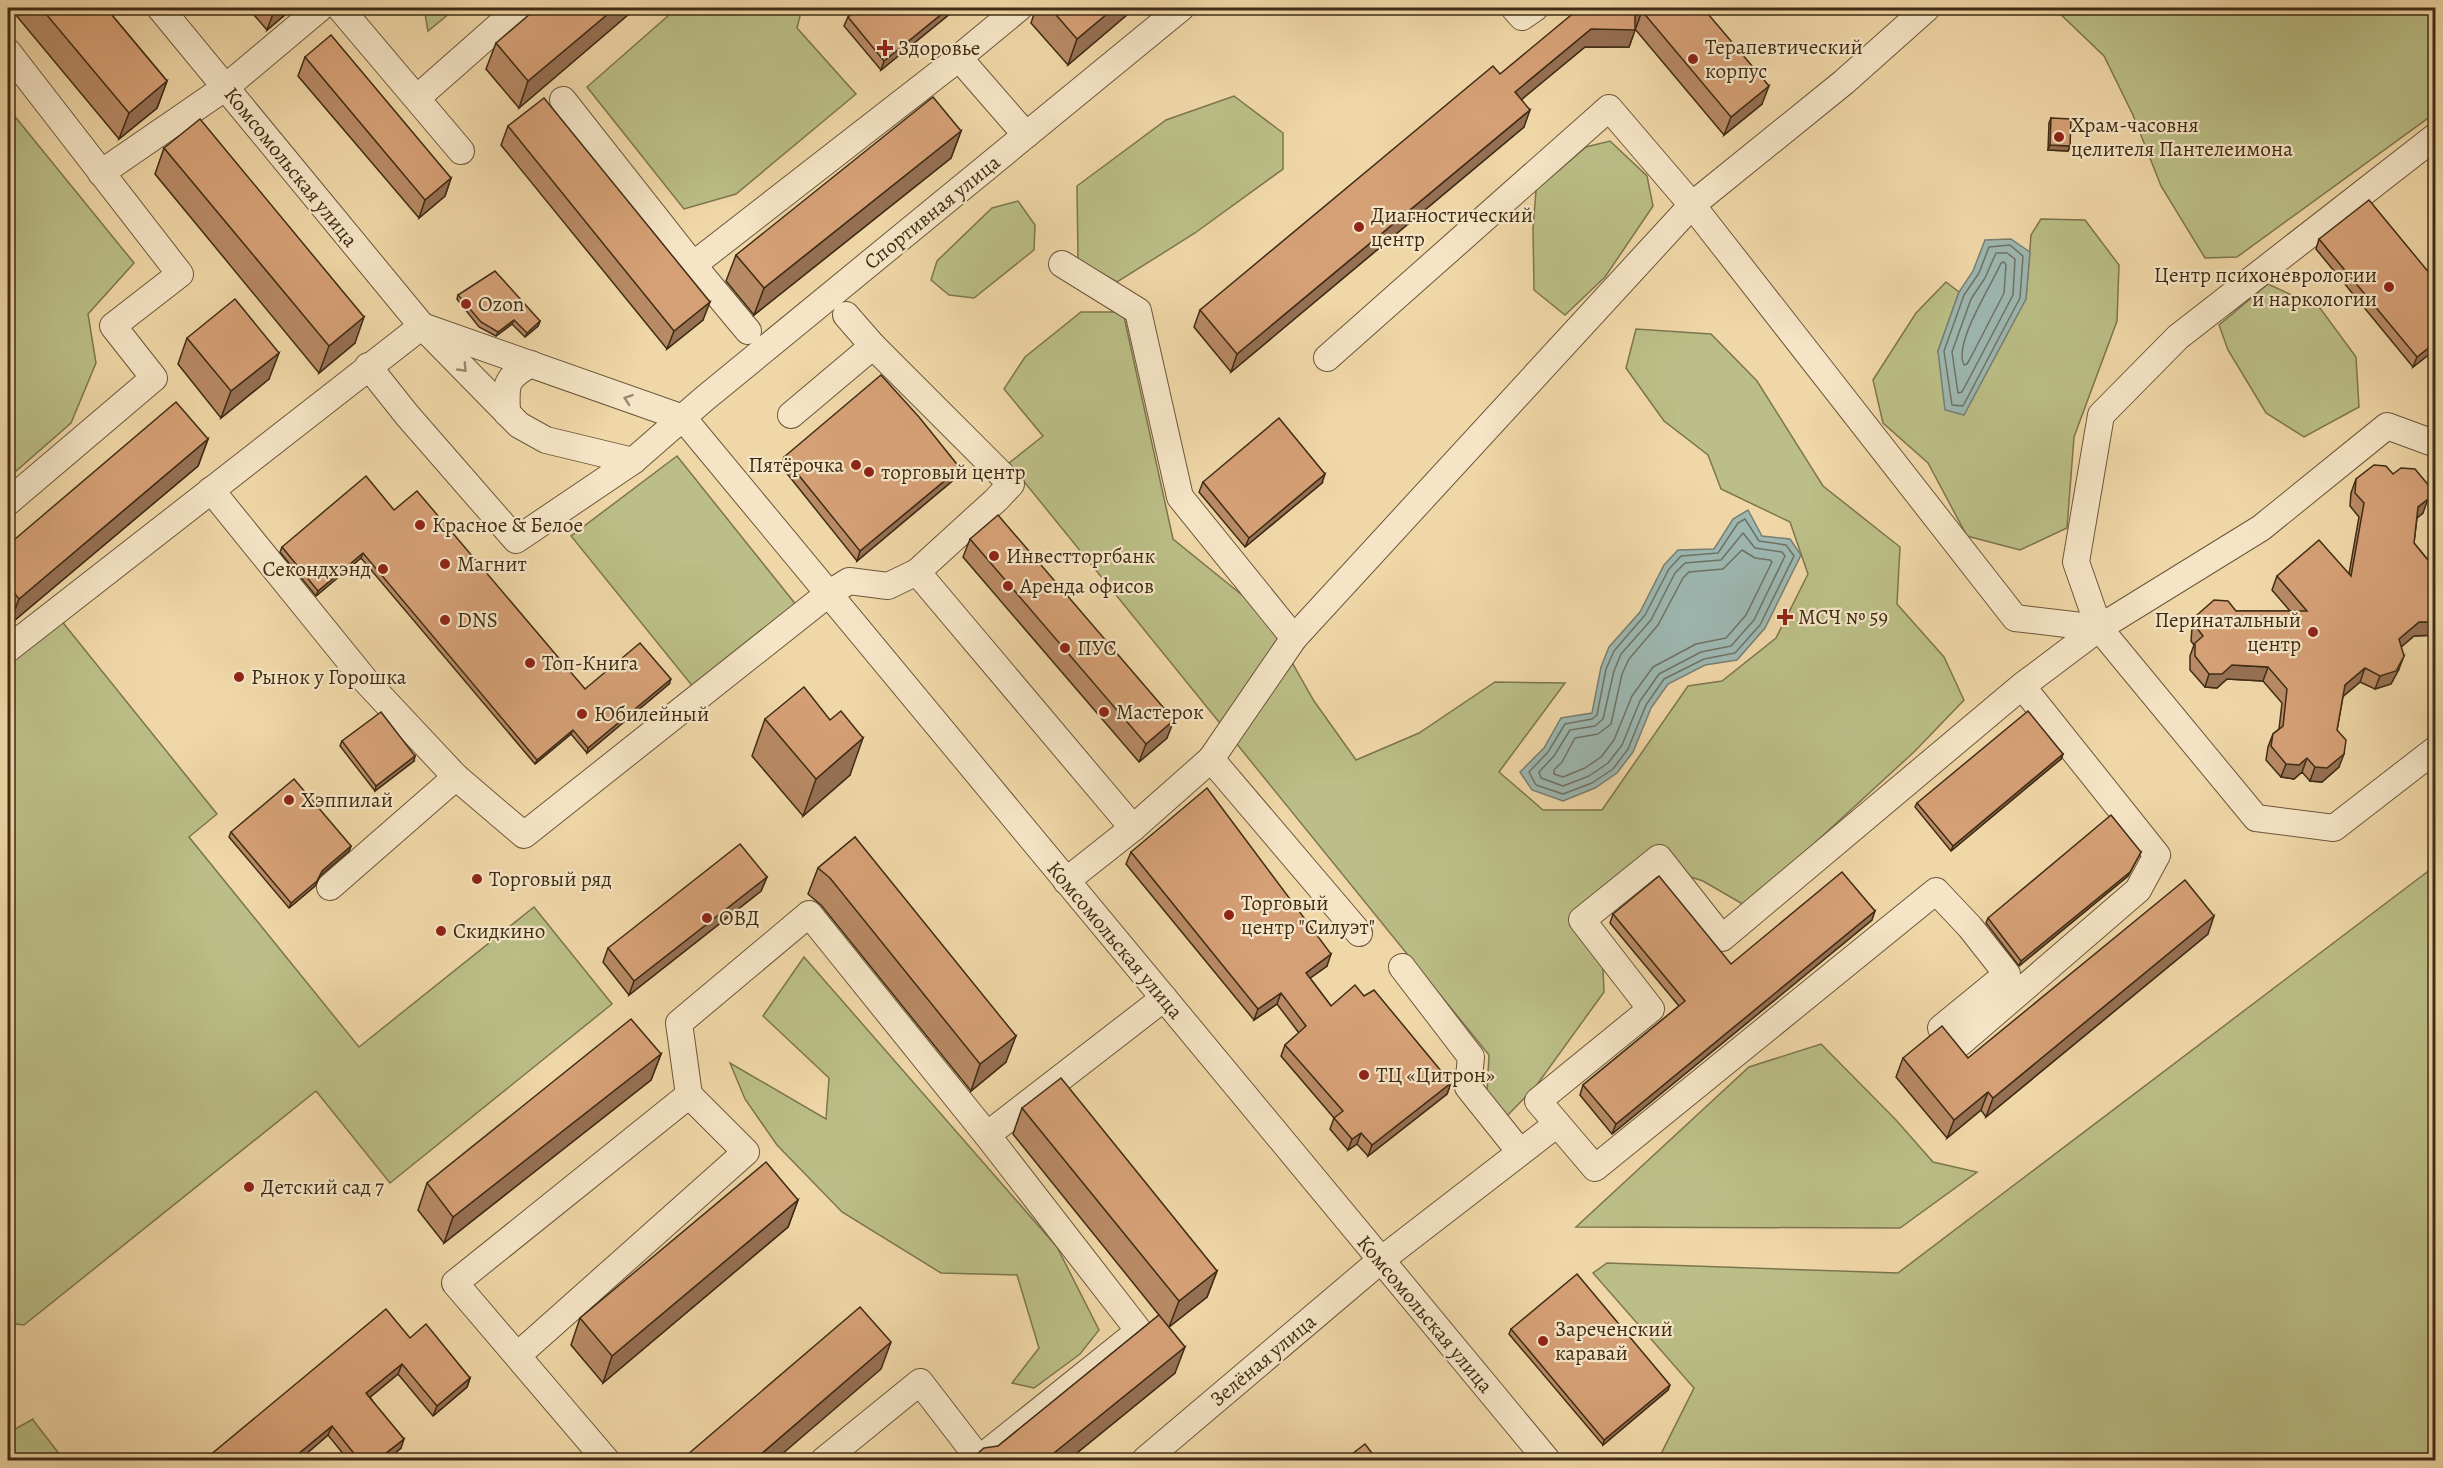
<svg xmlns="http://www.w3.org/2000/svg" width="2443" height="1468" viewBox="0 0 2443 1468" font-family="Alegreya,serif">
  <rect width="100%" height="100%" fill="#f0d7a7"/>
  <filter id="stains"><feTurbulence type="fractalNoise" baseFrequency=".00333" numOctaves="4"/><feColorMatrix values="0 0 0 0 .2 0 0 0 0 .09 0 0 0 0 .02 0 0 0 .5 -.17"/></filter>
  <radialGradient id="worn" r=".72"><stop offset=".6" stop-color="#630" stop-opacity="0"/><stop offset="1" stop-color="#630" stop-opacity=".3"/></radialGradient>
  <g fill="#bbbe86" stroke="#7d754e" stroke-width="1.5">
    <polygon points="424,8 456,8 428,31"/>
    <polygon points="677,8 802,8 797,28 856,94 736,194 684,209 587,87"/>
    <polygon points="2054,8 2435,8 2435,113 2237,257 2205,258 2161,186 2133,115 2104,56"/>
    <polygon points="1234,96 1283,133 1283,169 1195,233 1117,282 1078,260 1077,186 1166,120"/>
    <polygon points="8,108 134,263 88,314 96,363 71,423 8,478"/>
    <polygon points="1610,141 1647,176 1653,206 1605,277 1565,315 1534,290 1533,229 1536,190 1586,147"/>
    <polygon points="1018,201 1035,225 1034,250 974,298 949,295 931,280 937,261 992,208"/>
    <polygon points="2041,219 2085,220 2119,265 2117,321 2074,437 2067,528 2020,550 1967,536 1928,463 1883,423 1873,380 1916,313 1946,282 1959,292 1938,351 2026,299 2031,235"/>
    <polygon points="2268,284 2320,308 2356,357 2359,407 2304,437 2266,413 2228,350 2219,325"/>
    <polygon points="1081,312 1123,312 1173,539 1247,599 1269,622 1314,701 1356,760 1419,733 1495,682 1565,683 1499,772 1543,810 1602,810 1688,686 1722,681 1776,638 1808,574 1790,522 1721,489 1708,455 1664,421 1626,368 1636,329 1711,334 1757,381 1823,486 1900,547 1897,604 1944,657 1964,700 1915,751 1746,906 1703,881 1648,863 1592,911 1602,947 1604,992 1536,1086 1507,1116 1487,1092 1489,1055 1009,463 1043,436 1004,389 1025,357"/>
    <polygon points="677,456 797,606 694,688 571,536"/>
    <polygon points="60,619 217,814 189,837 359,1047 534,907 612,1004 390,1183 316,1091 24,1325 8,1323 8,661"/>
    <polygon points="2435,866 2435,1460 1662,1460 1662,1452 1694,1388 1593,1273 1607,1263 1898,1273"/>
    <polygon points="804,957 1057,1247 1099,1330 1080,1354 1034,1388 1012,1383 1039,1348 1017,1275 941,1273 842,1212 777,1145 745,1099 730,1063 826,1119 829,1078 763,1016"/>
    <polygon points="1821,1044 1896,1120 1933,1162 1977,1172 1900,1228 1576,1227 1749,1067"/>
    <polygon points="33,1419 33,1420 64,1460 8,1460 8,1433"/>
  </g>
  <g fill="#9db7b1" stroke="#777f73" stroke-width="1.5">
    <polygon points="2011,239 2030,252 2026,299 1964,415 1945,410 1938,351 1959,292 1973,271 1985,240"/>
    <polygon points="1748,510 1762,536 1790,539 1801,555 1765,628 1737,660 1705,665 1668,684 1651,708 1633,752 1617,773 1595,788 1563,801 1532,790 1520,772 1544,748 1561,718 1592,713 1601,667 1609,647 1640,612 1664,565 1678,550 1714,549 1733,519"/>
  </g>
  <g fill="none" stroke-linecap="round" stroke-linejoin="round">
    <g stroke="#6e7263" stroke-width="1.5">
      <polygon points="2010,245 2023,256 2020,298 1963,406 1952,405 1944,351 1964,295 1979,273 1989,247"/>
      <polygon points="1996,253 2007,253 2015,259 2013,295 1962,392 1958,393 1952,352 1971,299 1985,278"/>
      <path d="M2004 262 2006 265 2004 293 1970 359 1967 364 1964 365C1953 343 1992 285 2001 263Z"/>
      <polygon points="1745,519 1759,541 1786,545 1794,556 1760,625 1735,653 1704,659 1664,679 1646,705 1628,749 1613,769 1592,783 1563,794 1536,785 1529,772 1548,752 1565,724 1592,719 1597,715 1606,669 1614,651 1645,615 1669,569 1681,556 1718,553 1738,523"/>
      <polygon points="1743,533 1755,548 1782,552 1785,556 1754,620 1731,646 1701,652 1659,674 1640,701 1622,745 1608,763 1589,776 1563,786 1541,778 1539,772 1554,756 1570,730 1595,726 1603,719 1614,671 1621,654 1651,620 1675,573 1685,563 1721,560"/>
      <polygon points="1742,550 1755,558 1770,560 1772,562 1746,615 1726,638 1696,644 1653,667 1632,696 1614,740 1601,757 1585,768 1563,777 1554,774 1554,770 1562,762 1575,738 1598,734 1611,724 1622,674 1629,659 1658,625 1683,578 1689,572 1723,569"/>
    </g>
    <defs>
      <g id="minor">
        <polyline points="160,8 422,326 519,425 546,440 633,461 704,399 1181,8"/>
        <polyline points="340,8 461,151"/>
        <polyline points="1514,8 1522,17 1535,8"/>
        <polyline points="8,52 180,274 113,326 154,378 8,502"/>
        <polyline points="959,58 1026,135"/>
        <polyline points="417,98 519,8"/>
        <polyline points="563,100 693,265 950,65 1019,8"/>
        <polyline points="2436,136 2178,337 2101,415 2076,562 2099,628 2256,818 2334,828 2436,749"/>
        <polyline points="101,173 226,87 320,8"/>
        <polyline points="1062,264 1138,311 1180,497 1294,638"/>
        <polyline points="693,265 748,331"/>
        <polyline points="846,315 873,346 1011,484 996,500 917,572"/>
        <polyline points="422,326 683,418 1547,1460"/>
        <polyline points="1327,358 1609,108 1692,205 2015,618 2099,628 2261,528 2387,426 2436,444"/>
        <polyline points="368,366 407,415 516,540 633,461"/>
        <path d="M507 413C506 384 504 379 531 364"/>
        <polyline points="791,415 873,346"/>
        <polyline points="211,490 365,680 456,777 524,835 828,594 849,581 888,586 917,572 1133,828 1066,881"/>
        <polyline points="8,649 422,326"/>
        <polyline points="2022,686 1722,938 1659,858 1582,920 1651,1009 1538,1101 1595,1168 1936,891 1970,927 2007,974 1941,1028 1958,1045 2138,890 2157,855 2022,686 2099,628"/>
        <polyline points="1211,759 1294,638 1692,205 1844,82 1927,8"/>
        <polyline points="1133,828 1211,759 1359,933"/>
        <polyline points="330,887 456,777"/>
        <polyline points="1402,967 1471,1057 1468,1087 1520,1152"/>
        <polyline points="518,1355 746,1152 689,1095"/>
        <polyline points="606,1460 455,1283 689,1095 679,1023 809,914 987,1135 1164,998"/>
        <polyline points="824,1460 920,1382 980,1460"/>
        <polyline points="978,1460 1139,1331 987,1135"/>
        <polyline points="1145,1460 1381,1260 1557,1124"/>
      </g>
    </defs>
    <use href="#minor" stroke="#6b573a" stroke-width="28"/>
    <use href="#minor" stroke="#f5e5c6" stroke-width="26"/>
  </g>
  <g fill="#b88a65" stroke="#3f2c15" stroke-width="1.5">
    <polygon points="10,8 106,8 167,81 157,108 119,139"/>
    <polygon points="248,8 293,8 267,30"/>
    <polygon points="636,8 519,108 486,69 496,43"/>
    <polygon points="859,8 957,8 881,70 844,26 848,17"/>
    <polygon points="1036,8 1135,8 1068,65 1031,23"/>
    <polygon points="1703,8 1762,104 1724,135 1635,29 1629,47 1585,47 1521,99 1524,127 1231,372 1194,327 1200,310 1500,74 1604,12"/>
    <polygon points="305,57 451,178 445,196 419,218 298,76"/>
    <polygon points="2051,118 2070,146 2068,151 2048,150 2049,123"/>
    <polygon points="508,126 703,320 667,349 501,145"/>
    <polygon points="961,131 951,158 754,315 726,281 736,255"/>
    <polygon points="164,148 355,343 319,373 155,174"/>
    <polygon points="2319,239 2435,280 2436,279 2436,349 2413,367 2316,249"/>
    <polygon points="458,295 540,321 538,326 525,337 512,324 496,336 479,327 457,299"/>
    <polygon points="187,338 269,379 221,418 178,364"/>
    <polygon points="208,439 198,466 9,625 8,623 8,545"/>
    <polygon points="784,457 960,468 957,477 857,561 781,466"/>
    <polygon points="2356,479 2423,513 2417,518 2414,543 2432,565 2436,566 2436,635 2414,636 2401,647 2399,669 2391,684 2375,689 2360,682 2343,696 2337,730 2339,767 2322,782 2310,781 2302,772 2294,779 2281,777 2266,760 2268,747 2273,734 2279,729 2282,703 2263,681 2227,679 2217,688 2205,687 2190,670 2190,656 2194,645 2191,641 2192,628 2197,615 2236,611 2290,611 2272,590 2277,576 2349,574 2359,517 2350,506 2351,493"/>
    <polygon points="1203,482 1322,483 1245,547 1199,492"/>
    <polygon points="394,510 585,689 669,684 587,753 571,734 535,764 361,558 316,596 280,552 282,547"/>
    <polygon points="970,539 1167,738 1139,762 963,557"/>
    <polygon points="765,719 850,775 803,816 752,756"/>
    <polygon points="342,741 414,761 375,791 340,746"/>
    <polygon points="2063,754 2061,759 1951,851 1915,807 1917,803"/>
    <polygon points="231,832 351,846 349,851 320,876 315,886 289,908 229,837"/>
    <polygon points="855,837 1006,1062 971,1091 821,905 808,894 818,868"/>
    <polygon points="1131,852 1327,966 1310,978 1331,1006 1364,996 1451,1083 1447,1094 1368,1156 1357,1144 1348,1150 1330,1129 1334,1118 1281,1056 1285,1045 1299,1033 1277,1004 1254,1020 1126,864"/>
    <polygon points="2141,852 2128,876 2019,966 1986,923 1988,918"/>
    <polygon points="767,877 761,891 629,995 603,962 608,948"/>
    <polygon points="1613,914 1731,964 1872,920 1612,1134 1580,1095 1583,1085 1679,1006 1610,923"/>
    <polygon points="2208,934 1986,1117 1981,1110 1947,1138 1896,1077 1903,1058 1968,1058"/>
    <polygon points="661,1054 651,1080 444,1243 418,1210 427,1183"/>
    <polygon points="1022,1108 1217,1271 1207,1297 1169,1327 1175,1373 1067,1461 969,1461 998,1446 1159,1315 1013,1134"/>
    <polygon points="798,1200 788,1227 603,1383 571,1345 580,1318"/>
    <polygon points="1511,1329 1668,1390 1603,1445 1509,1334"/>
    <polygon points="410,1338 470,1378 467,1387 433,1416 398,1374 370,1397 401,1448 388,1458 390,1461 349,1461 328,1435 300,1459 203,1461"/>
  </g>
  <g fill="#967053" stroke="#3f2c15" stroke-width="1.5">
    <polygon points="278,8 293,8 267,30 274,11"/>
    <polygon points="615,8 636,8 519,108 528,81"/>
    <polygon points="949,8 957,8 881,70 884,61"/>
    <polygon points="1114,8 1135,8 1068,65 1077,39"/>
    <polygon points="1642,11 1629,47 1585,47 1509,110 1515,92 1591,29 1635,16"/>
    <polygon points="167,81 157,108 119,139 129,113"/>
    <polygon points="1769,86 1762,104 1724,135 1731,117"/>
    <polygon points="1530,110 1524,127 1231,372 1237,354"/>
    <polygon points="961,131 951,158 754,315 764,288"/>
    <polygon points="2050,145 2070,146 2068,151 2048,150"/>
    <polygon points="451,178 445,196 419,218 425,200"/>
    <polygon points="710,302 703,320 667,349 674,331"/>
    <polygon points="364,317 355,343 319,373 329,346"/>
    <polygon points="514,320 512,324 496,336 498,332"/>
    <polygon points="540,321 538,326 525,337 527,333"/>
    <polygon points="2436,342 2436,349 2413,367 2417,357"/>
    <polygon points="279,353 269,379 221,418 231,391"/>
    <polygon points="208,439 198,466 9,625 19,599"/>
    <polygon points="960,468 957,477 857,561 860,551"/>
    <polygon points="1325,474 1322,483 1245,547 1249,538"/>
    <polygon points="2428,499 2423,513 2413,521 2418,507"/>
    <polygon points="363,553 361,558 316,596 318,591"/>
    <polygon points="2419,622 2436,622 2436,635 2414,636 2394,653 2399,639"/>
    <polygon points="2404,656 2399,669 2391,684 2375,689 2380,676"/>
    <polygon points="2232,665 2268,667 2263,681 2227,679 2217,688 2205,687 2209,674"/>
    <polygon points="2365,668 2360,682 2340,699 2345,685"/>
    <polygon points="671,679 669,684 587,753 588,748"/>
    <polygon points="1174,720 1167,738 1139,762 1146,744"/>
    <polygon points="573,730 571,734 535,764 537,760"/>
    <polygon points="863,738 850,775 803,816 816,779"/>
    <polygon points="2063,754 2061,759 1951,851 1953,846"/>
    <polygon points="2344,754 2339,767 2322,782 2310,781 2315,767"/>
    <polygon points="415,756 414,761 375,791 376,786"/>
    <polygon points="2307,758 2302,772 2294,779 2281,777 2286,764"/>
    <polygon points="351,846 349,851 320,876 315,886 289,908 291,903 322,871"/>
    <polygon points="2141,852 2128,876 2019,966 2021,961"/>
    <polygon points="767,877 761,891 629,995 634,981"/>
    <polygon points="1875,911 1872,920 1612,1134 1616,1124"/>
    <polygon points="2214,916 2208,934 1986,1117 1993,1098"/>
    <polygon points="1331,954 1327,966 1302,984 1306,973"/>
    <polygon points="1281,993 1277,1004 1254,1020 1258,1009"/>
    <polygon points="1016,1036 1006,1062 971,1091 980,1064"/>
    <polygon points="661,1054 651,1080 444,1243 453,1217"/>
    <polygon points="1451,1083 1447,1094 1368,1156 1372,1145"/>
    <polygon points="1988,1092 1981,1110 1947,1138 1954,1120"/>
    <polygon points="1361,1133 1357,1144 1348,1150 1352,1139"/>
    <polygon points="798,1200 788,1227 603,1383 612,1356"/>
    <polygon points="1217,1271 1207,1297 1169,1327 1179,1301"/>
    <polygon points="891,1342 881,1369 774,1461 753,1461"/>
    <polygon points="1185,1347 1175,1373 1067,1461 1044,1461"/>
    <polygon points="402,1364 398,1374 363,1403 366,1393"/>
    <polygon points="470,1378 467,1387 433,1416 437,1406"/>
    <polygon points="1670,1385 1668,1390 1603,1445 1604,1440"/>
    <polygon points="332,1426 328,1435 298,1461 297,1455"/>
    <polygon points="404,1439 401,1448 386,1461 385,1454"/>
  </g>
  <g fill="#d6a076" stroke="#3f2c15" stroke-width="1.5">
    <polygon points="41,8 106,8 167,81 129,113"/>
    <polygon points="270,8 278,8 274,11"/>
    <polygon points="537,8 615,8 528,81 496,43"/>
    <polygon points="859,8 949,8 884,61 848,17"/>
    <polygon points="1050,8 1114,8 1077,39"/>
    <polygon points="1609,8 1703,8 1769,86 1731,117 1642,11 1635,16 1635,30 1591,29 1515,92 1530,110 1237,354 1200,310 1493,66 1500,74 1576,11 1604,12"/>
    <polygon points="331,35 451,178 425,200 305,57"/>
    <polygon points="933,97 961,131 764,288 736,255"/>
    <polygon points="544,98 710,302 674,331 508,126"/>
    <polygon points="2051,118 2071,119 2070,146 2050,145"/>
    <polygon points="200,119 364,317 329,346 164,148"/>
    <polygon points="2369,200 2435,280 2436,279 2436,342 2417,357 2319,239"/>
    <polygon points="495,271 540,321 527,333 514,320 498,332 481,322 458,295"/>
    <polygon points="235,299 279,353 231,391 187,338"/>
    <polygon points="881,375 919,417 960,468 860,551 784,457"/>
    <polygon points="176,402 208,439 19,599 8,585 8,545"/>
    <polygon points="1279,418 1325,474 1249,538 1203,482"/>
    <polygon points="2374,465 2386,466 2393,474 2401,468 2415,469 2430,487 2428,499 2418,507 2414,543 2432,565 2436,566 2436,622 2419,622 2399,639 2404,656 2396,671 2380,676 2365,668 2345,685 2337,730 2346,740 2344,754 2327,768 2315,767 2307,758 2299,765 2286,764 2271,746 2273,734 2283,726 2287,689 2268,667 2232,665 2222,674 2209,674 2195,656 2195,643 2203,636 2196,627 2197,615 2214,600 2228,601 2236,611 2307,611 2277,576 2319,540 2351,576 2364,503 2355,493 2356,479"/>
    <polygon points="366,476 394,510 417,491 585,689 640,643 671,679 588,748 573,730 537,760 363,553 318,591 282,547"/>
    <polygon points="998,515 1174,720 1146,744 970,539"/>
    <polygon points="804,687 830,720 841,711 863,738 816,779 765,719"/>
    <polygon points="2028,711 2063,754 1953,846 1917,803"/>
    <polygon points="381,712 415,756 376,786 342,741"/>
    <polygon points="294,779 351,846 322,871 317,881 291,903 231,832"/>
    <polygon points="1207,788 1331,954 1306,973 1331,1006 1355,985 1364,996 1374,990 1451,1083 1372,1145 1361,1133 1352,1139 1334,1118 1343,1111 1285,1045 1306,1026 1281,993 1258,1009 1131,852"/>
    <polygon points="2111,815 2141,852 2130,872 2021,961 1988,918"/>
    <polygon points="855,837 1016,1036 980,1064 830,878 818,868"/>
    <polygon points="740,844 767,877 634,981 608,948"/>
    <polygon points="1842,872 1875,911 1616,1124 1583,1085 1685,1001 1613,914 1659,876 1731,964"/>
    <polygon points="2185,880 2214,916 1993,1098 1988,1092 1954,1120 1903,1058 1942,1026 1968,1058"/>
    <polygon points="631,1019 661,1054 453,1217 427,1183"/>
    <polygon points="1061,1078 1217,1271 1179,1301 1022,1108"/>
    <polygon points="766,1162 798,1200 612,1356 580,1318"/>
    <polygon points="1577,1274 1670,1385 1604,1440 1511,1329"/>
    <polygon points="860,1307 891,1342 753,1461 680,1461"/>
    <polygon points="386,1309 410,1338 426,1324 470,1378 437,1406 402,1364 366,1393 404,1439 385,1454 390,1461 360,1461 332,1426 297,1455 301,1461 203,1461"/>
    <polygon points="1159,1315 1185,1347 1044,1461 969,1461 984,1448 998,1446"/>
    <polygon points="1365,1444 1378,1461 1343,1461"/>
  </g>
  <defs><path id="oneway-chevron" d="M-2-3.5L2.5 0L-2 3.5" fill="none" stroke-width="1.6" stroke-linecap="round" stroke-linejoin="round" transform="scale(1.5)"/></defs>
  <g stroke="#9a886e">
    <use href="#oneway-chevron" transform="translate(463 368) rotate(46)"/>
    <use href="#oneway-chevron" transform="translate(628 399) rotate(-161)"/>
  </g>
  <g fill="#8f2418" stroke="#f5e5c6" stroke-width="2">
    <path d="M882 39h6v6h6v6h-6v6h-6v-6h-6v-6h6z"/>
    <circle cx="1693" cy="59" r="6"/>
    <circle cx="2059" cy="137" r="6"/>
    <circle cx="1359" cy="227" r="6"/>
    <circle cx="2389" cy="287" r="6"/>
    <circle cx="466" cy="304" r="6"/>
    <circle cx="856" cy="465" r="6"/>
    <circle cx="869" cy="472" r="6"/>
    <circle cx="420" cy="525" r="6"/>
    <circle cx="994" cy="556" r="6"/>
    <circle cx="445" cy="564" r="6"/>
    <circle cx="383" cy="569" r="6"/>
    <circle cx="1008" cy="586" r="6"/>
    <path d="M1782 608h6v6h6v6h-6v6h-6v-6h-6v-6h6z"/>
    <circle cx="445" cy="620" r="6"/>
    <circle cx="2313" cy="632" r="6"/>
    <circle cx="1065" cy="648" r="6"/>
    <circle cx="530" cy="663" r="6"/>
    <circle cx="239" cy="677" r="6"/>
    <circle cx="1104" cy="712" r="6"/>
    <circle cx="582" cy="714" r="6"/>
    <circle cx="289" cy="800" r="6"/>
    <circle cx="477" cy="879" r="6"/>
    <circle cx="1229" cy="915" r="6"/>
    <circle cx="707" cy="918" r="6"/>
    <circle cx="441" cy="931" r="6"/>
    <circle cx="1364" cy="1075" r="6"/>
    <circle cx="249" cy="1187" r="6"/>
    <circle cx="1543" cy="1341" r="6"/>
  </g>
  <g text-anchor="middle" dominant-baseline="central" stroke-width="4.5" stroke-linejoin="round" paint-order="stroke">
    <g font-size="21" fill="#3f2c15" stroke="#f5e5c6" text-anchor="start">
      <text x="1705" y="47">Терапевтический<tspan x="1705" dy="24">корпус</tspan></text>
      <text x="898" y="48">Здоровье</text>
      <text x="2071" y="125">Храм-часовня<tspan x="2071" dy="24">целителя Пантелеимона</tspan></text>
      <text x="1371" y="215">Диагностический<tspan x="1371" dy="24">центр</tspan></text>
      <text x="2377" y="275" text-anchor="end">Центр психоневрологии<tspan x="2377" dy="24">и наркологии</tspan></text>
      <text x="478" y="304">Ozon</text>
      <text x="844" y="465" text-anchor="end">Пятёрочка</text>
      <text x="881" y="472">торговый центр</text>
      <text x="432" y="525">Красное &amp; Белое</text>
      <text x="1006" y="556">Инвестторгбанк</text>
      <text x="457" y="564">Магнит</text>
      <text x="371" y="569" text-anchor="end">Секондхэнд</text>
      <text x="1020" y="586">Аренда офисов</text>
      <text x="1798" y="617">МСЧ № 59</text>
      <text x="457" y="620">DNS</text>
      <text x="2301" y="620" text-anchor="end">Перинатальный<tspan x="2301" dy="24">центр</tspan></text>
      <text x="1077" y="648">ПУС</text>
      <text x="542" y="663">Топ-Книга</text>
      <text x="251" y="677">Рынок у Горошка</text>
      <text x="1116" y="712">Мастерок</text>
      <text x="594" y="714">Юбилейный</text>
      <text x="301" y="800">Хэппилай</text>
      <text x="489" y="879">Торговый ряд</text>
      <text x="1241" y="903">Торговый<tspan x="1241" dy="24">центр "Силуэт"</tspan></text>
      <text x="719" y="918">ОВД</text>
      <text x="453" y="931">Скидкино</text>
      <text x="1376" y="1075">ТЦ «Цитрон»</text>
      <text x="261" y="1187">Детский сад 7</text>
      <text x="1555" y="1329">Зареченский<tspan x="1555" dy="24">каравай</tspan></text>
    </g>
    <g font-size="21" fill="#3f2c15" stroke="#f5e5c6">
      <text transform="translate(291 167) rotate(51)">Комсомольская улица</text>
      <text transform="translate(932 212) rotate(-39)">Спортивная улица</text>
      <text transform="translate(1115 940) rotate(50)">Комсомольская улица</text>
      <text transform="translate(1425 1314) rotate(50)">Комсомольская улица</text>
      <text transform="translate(1263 1360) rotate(-40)">Зелёная улица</text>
    </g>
  </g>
  <rect width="2443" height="1468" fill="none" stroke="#f0d7a7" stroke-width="30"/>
  <rect x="9" y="9" width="2425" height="1450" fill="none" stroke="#3f2c15" stroke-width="3"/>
  <rect x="15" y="15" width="2413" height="1438" fill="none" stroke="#3f2c15" stroke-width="1.5"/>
  <rect width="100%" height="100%" filter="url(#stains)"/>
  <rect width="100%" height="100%" fill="url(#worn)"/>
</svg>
